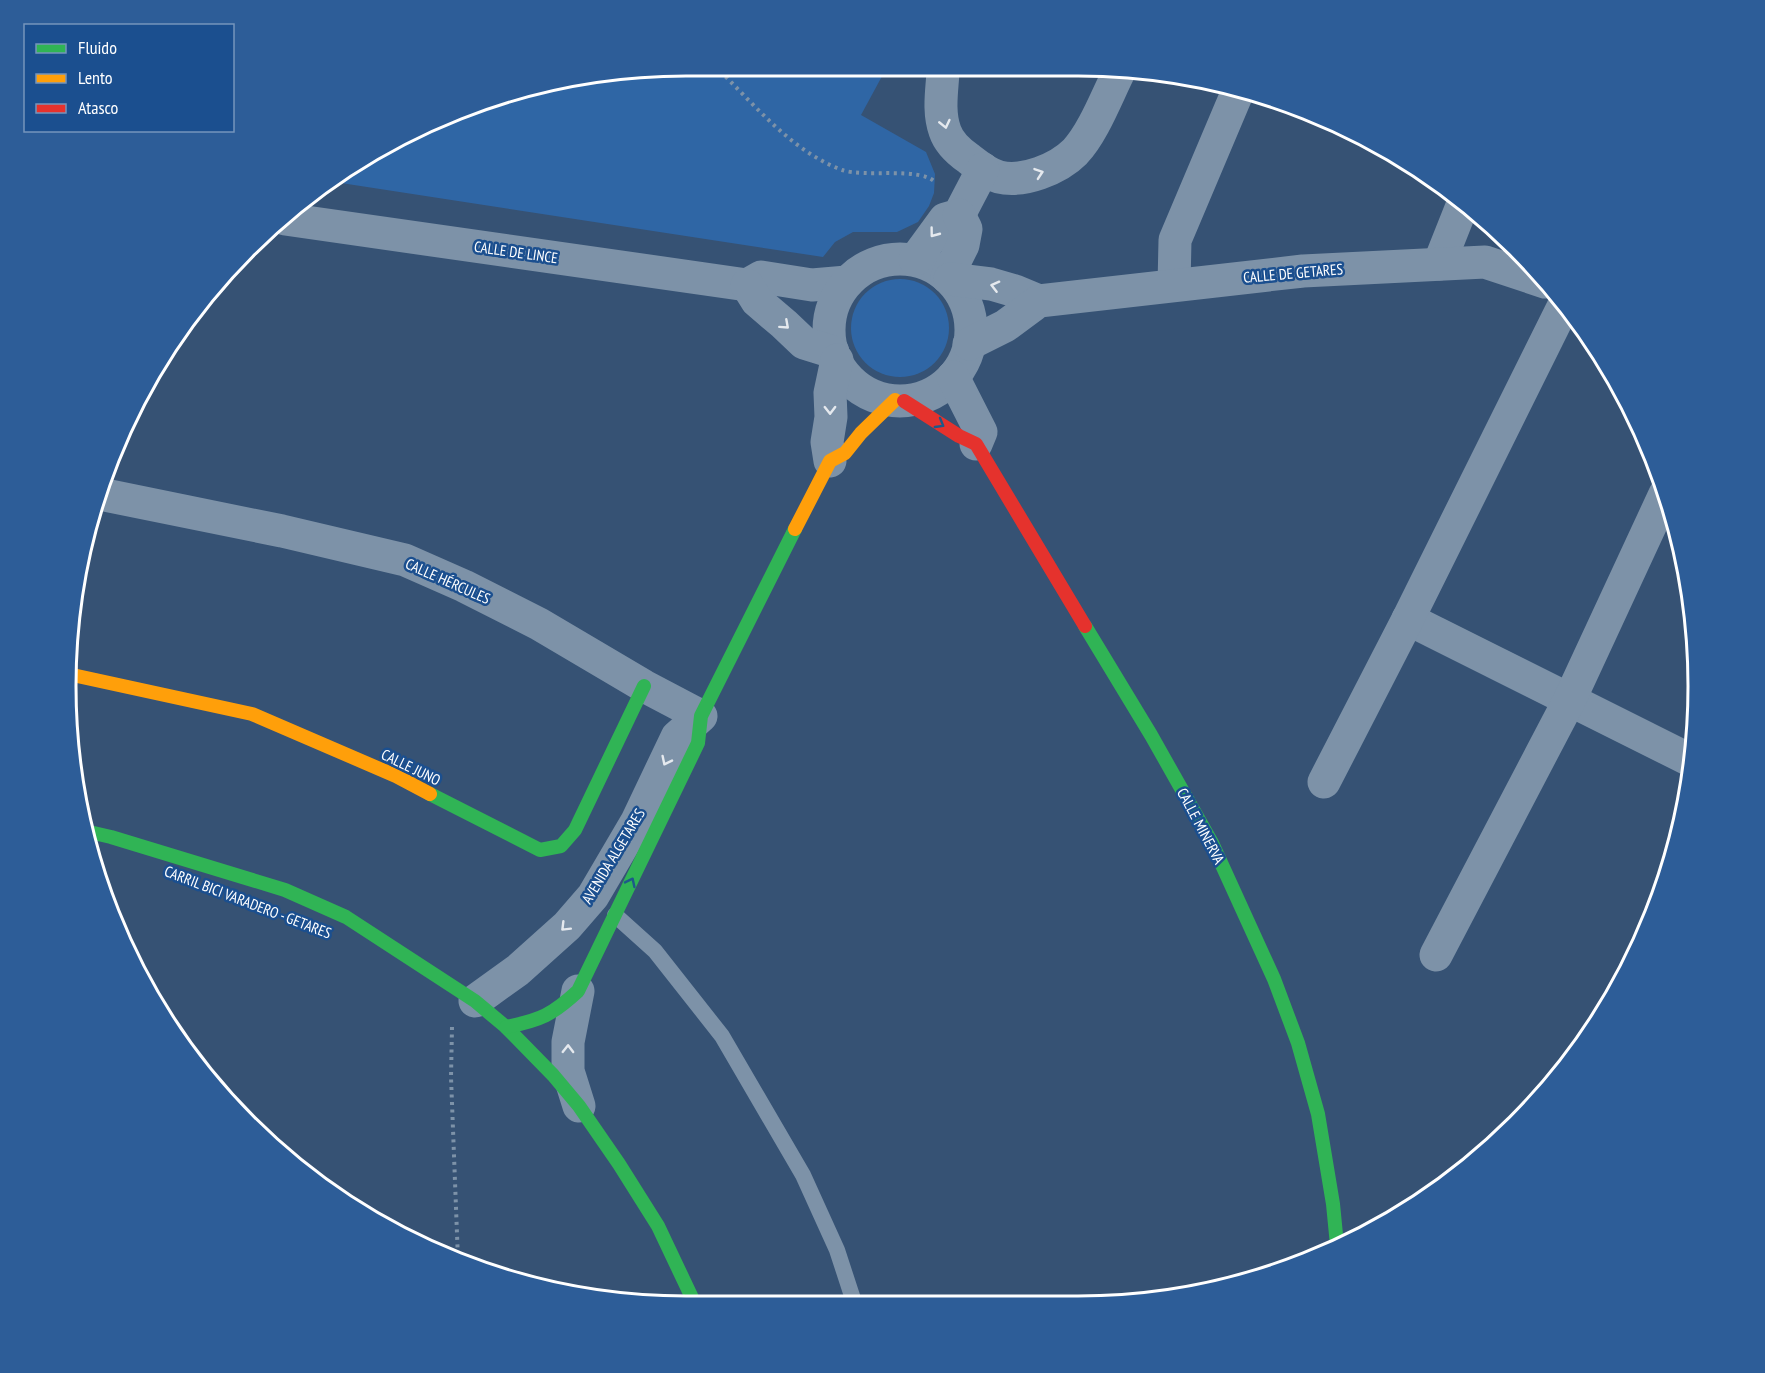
<svg xmlns="http://www.w3.org/2000/svg" width="1765" height="1373" viewBox="0 0 1765 1373" font-family="'PT Sans Narrow',sans-serif">
  <rect width="100%" height="100%" fill="#365274"/>
  <g fill="#2f66a5">
    <polygon points="687,66 887,67 861,115 926,152 935,174 934,193 929,206 918,222 897,232 853,232 835,242 823,257 341,183 342,175 376,149 526,87"/>
    <circle cx="900" cy="328" r="49"/>
  </g>
  <g fill="none" stroke-linecap="round" stroke-linejoin="round">
    <g stroke="#7d92a8" stroke-width="4" stroke-dasharray="3 4.5" stroke-linecap="butt">
      <path d="M715 66C754 104 791 151 842 170 865 178 921 166 936 183"/>
      <polyline points="634,73 640,74 655,70"/>
      <polyline points="452,1027 451,1077 458,1260"/>
      <polyline points="1017,1297 1044,1302"/>
    </g>
    <polyline stroke="#7d92a8" stroke-width="16" points="615,915 655,951 722,1036 803,1175 837,1250 854,1302"/>
    <g stroke="#7d92a8" stroke-width="33">
      <path d="M946 67 943 72C942 90 938 112 945 131 949 143 958 151 968 158 977 165 988 174 999 177 1023 183 1058 169 1075 152 1094 132 1108 93 1121 68"/>
      <polyline points="285,219 747,285 761,277 812,285 847,282"/>
      <circle cx="900" cy="330" r="71"/>
      <polyline points="915,260 945,219 959,215 983,169"/>
      <polyline points="1439,264 1464,201"/>
      <polyline points="947,277 963,245 966,229 959,215"/>
      <polyline points="950,279 991,284 1015,291 1039,301"/>
      <polyline points="747,285 757,301 784,324 804,343 833,352"/>
      <polyline points="1174,285 1175,240 1238,91"/>
      <polyline points="969,344 1005,326 1039,301 1303,271 1485,262 1545,282"/>
      <polyline points="953,377 981,432 976,444"/>
      <polyline points="830,461 827,442 831,417 830,393 837,360"/>
      <polyline points="100,494 282,531 405,560 464,586 539,624 644,686 701,716 677,737 637,821 593,896 567,926 518,970 475,1001"/>
      <polyline points="1408,619 1692,761"/>
      <polyline points="1324,782 1408,619 1564,305"/>
      <polyline points="1436,955 1569,701 1665,494"/>
      <polyline points="578,991 568,1042 568,1071 579,1106"/>
    </g>
    <g stroke="#30b455" stroke-width="14">
      <polyline points="1085,626 1151,735 1212,843 1274,979 1298,1043 1318,1114 1333,1204 1337,1245"/>
      <polyline points="430,794 540,850 561,846 575,830 644,686"/>
      <polyline points="85,831 111,837 285,890 346,917 475,1001 506,1027 553,1075 579,1106 619,1164 658,1226 694,1302"/>
      <path d="M506 1027C541 1020 552 1015 578 991L698 743 701 716 795 529"/>
    </g>
    <g stroke="#ff9f0a" stroke-width="14">
      <polyline points="795,529 830,461 845,453 861,433 895,400"/>
      <polyline points="68,674 252,714 396,776 430,794"/>
    </g>
    <polyline stroke="#e5322d" stroke-width="14" points="904,401 959,436 976,444 1085,626"/>
  </g>
  <defs><path id="oneway-chevron" d="M-2-3.5L2.5 0L-2 3.5" fill="none" stroke-width="1.6" stroke-linecap="round" stroke-linejoin="round" transform="scale(1.5)"/></defs>
  <g stroke="#e5e9ee">
    <use href="#oneway-chevron" transform="translate(945 124) rotate(77)"/>
    <use href="#oneway-chevron" transform="translate(1039 173) rotate(-19)"/>
    <use href="#oneway-chevron" transform="translate(934 233) rotate(127)"/>
    <use href="#oneway-chevron" transform="translate(995 286) rotate(-166)"/>
    <use href="#oneway-chevron" transform="translate(785 325) rotate(42)"/>
    <use href="#oneway-chevron" transform="translate(830 410) rotate(89)"/>
    <use href="#oneway-chevron" transform="translate(666 761) rotate(116)"/>
    <use href="#oneway-chevron" transform="translate(565 927) rotate(135)"/>
    <use href="#oneway-chevron" transform="translate(568 1049) rotate(-89)"/>
  </g>
  <g stroke="#1d5989">
    <use href="#oneway-chevron" transform="translate(940 424) rotate(30)"/>
    <use href="#oneway-chevron" transform="translate(631 882) rotate(-64)"/>
  </g>
  <g text-anchor="middle" dominant-baseline="central" stroke-width="5" stroke-linejoin="round" paint-order="stroke">
    <g font-size="15" fill="#fff" stroke="#1b4f8f">
      <text transform="translate(516 252) rotate(8)">CALLE DE LINCE</text>
      <text transform="translate(1293 273) rotate(-5)">CALLE DE GETARES</text>
      <text transform="translate(448 581) rotate(24)">CALLE HÉRCULES</text>
      <text transform="translate(411 767) rotate(26)">CALLE JUNO</text>
      <text transform="translate(1201 826) rotate(62)">CALLE MINERVA</text>
      <text transform="translate(613 856) rotate(-59)">AVENIDA ALGETARES</text>
      <text transform="translate(248 902) rotate(21)">CARRIL BICI VARADERO - GETARES</text>
    </g>
  </g>
  <path d="M0 0H1765V1373H0ZM686 76H1078A610 610 0 0 1 1688 686V686A610 610 0 0 1 1078 1296H686A610 610 0 0 1 76 686V686A610 610 0 0 1 686 76Z" fill="#2d5d98" fill-rule="evenodd"/>
  <path fill="none" stroke="#fff" stroke-width="3" d="M686 76H1078A610 610 0 0 1 1688 686V686A610 610 0 0 1 1078 1296H686A610 610 0 0 1 76 686V686A610 610 0 0 1 686 76Z"/>
  <rect x="24" y="24" width="210" height="108" fill="#1b4f8f" stroke="#7695bc" stroke-width="1.5"/>
  <rect x="36" y="44" width="30" height="9" fill="#30b455" stroke="#7695bc" stroke-width="1.5"/>
  <text x="78" y="54" font-size="18" fill="#ffffff">Fluido</text>
  <rect x="36" y="74" width="30" height="9" fill="#ff9f0a" stroke="#7695bc" stroke-width="1.5"/>
  <text x="78" y="84" font-size="18" fill="#ffffff">Lento</text>
  <rect x="36" y="104" width="30" height="9" fill="#e5322d" stroke="#7695bc" stroke-width="1.5"/>
  <text x="78" y="114" font-size="18" fill="#ffffff">Atasco</text>
</svg>
